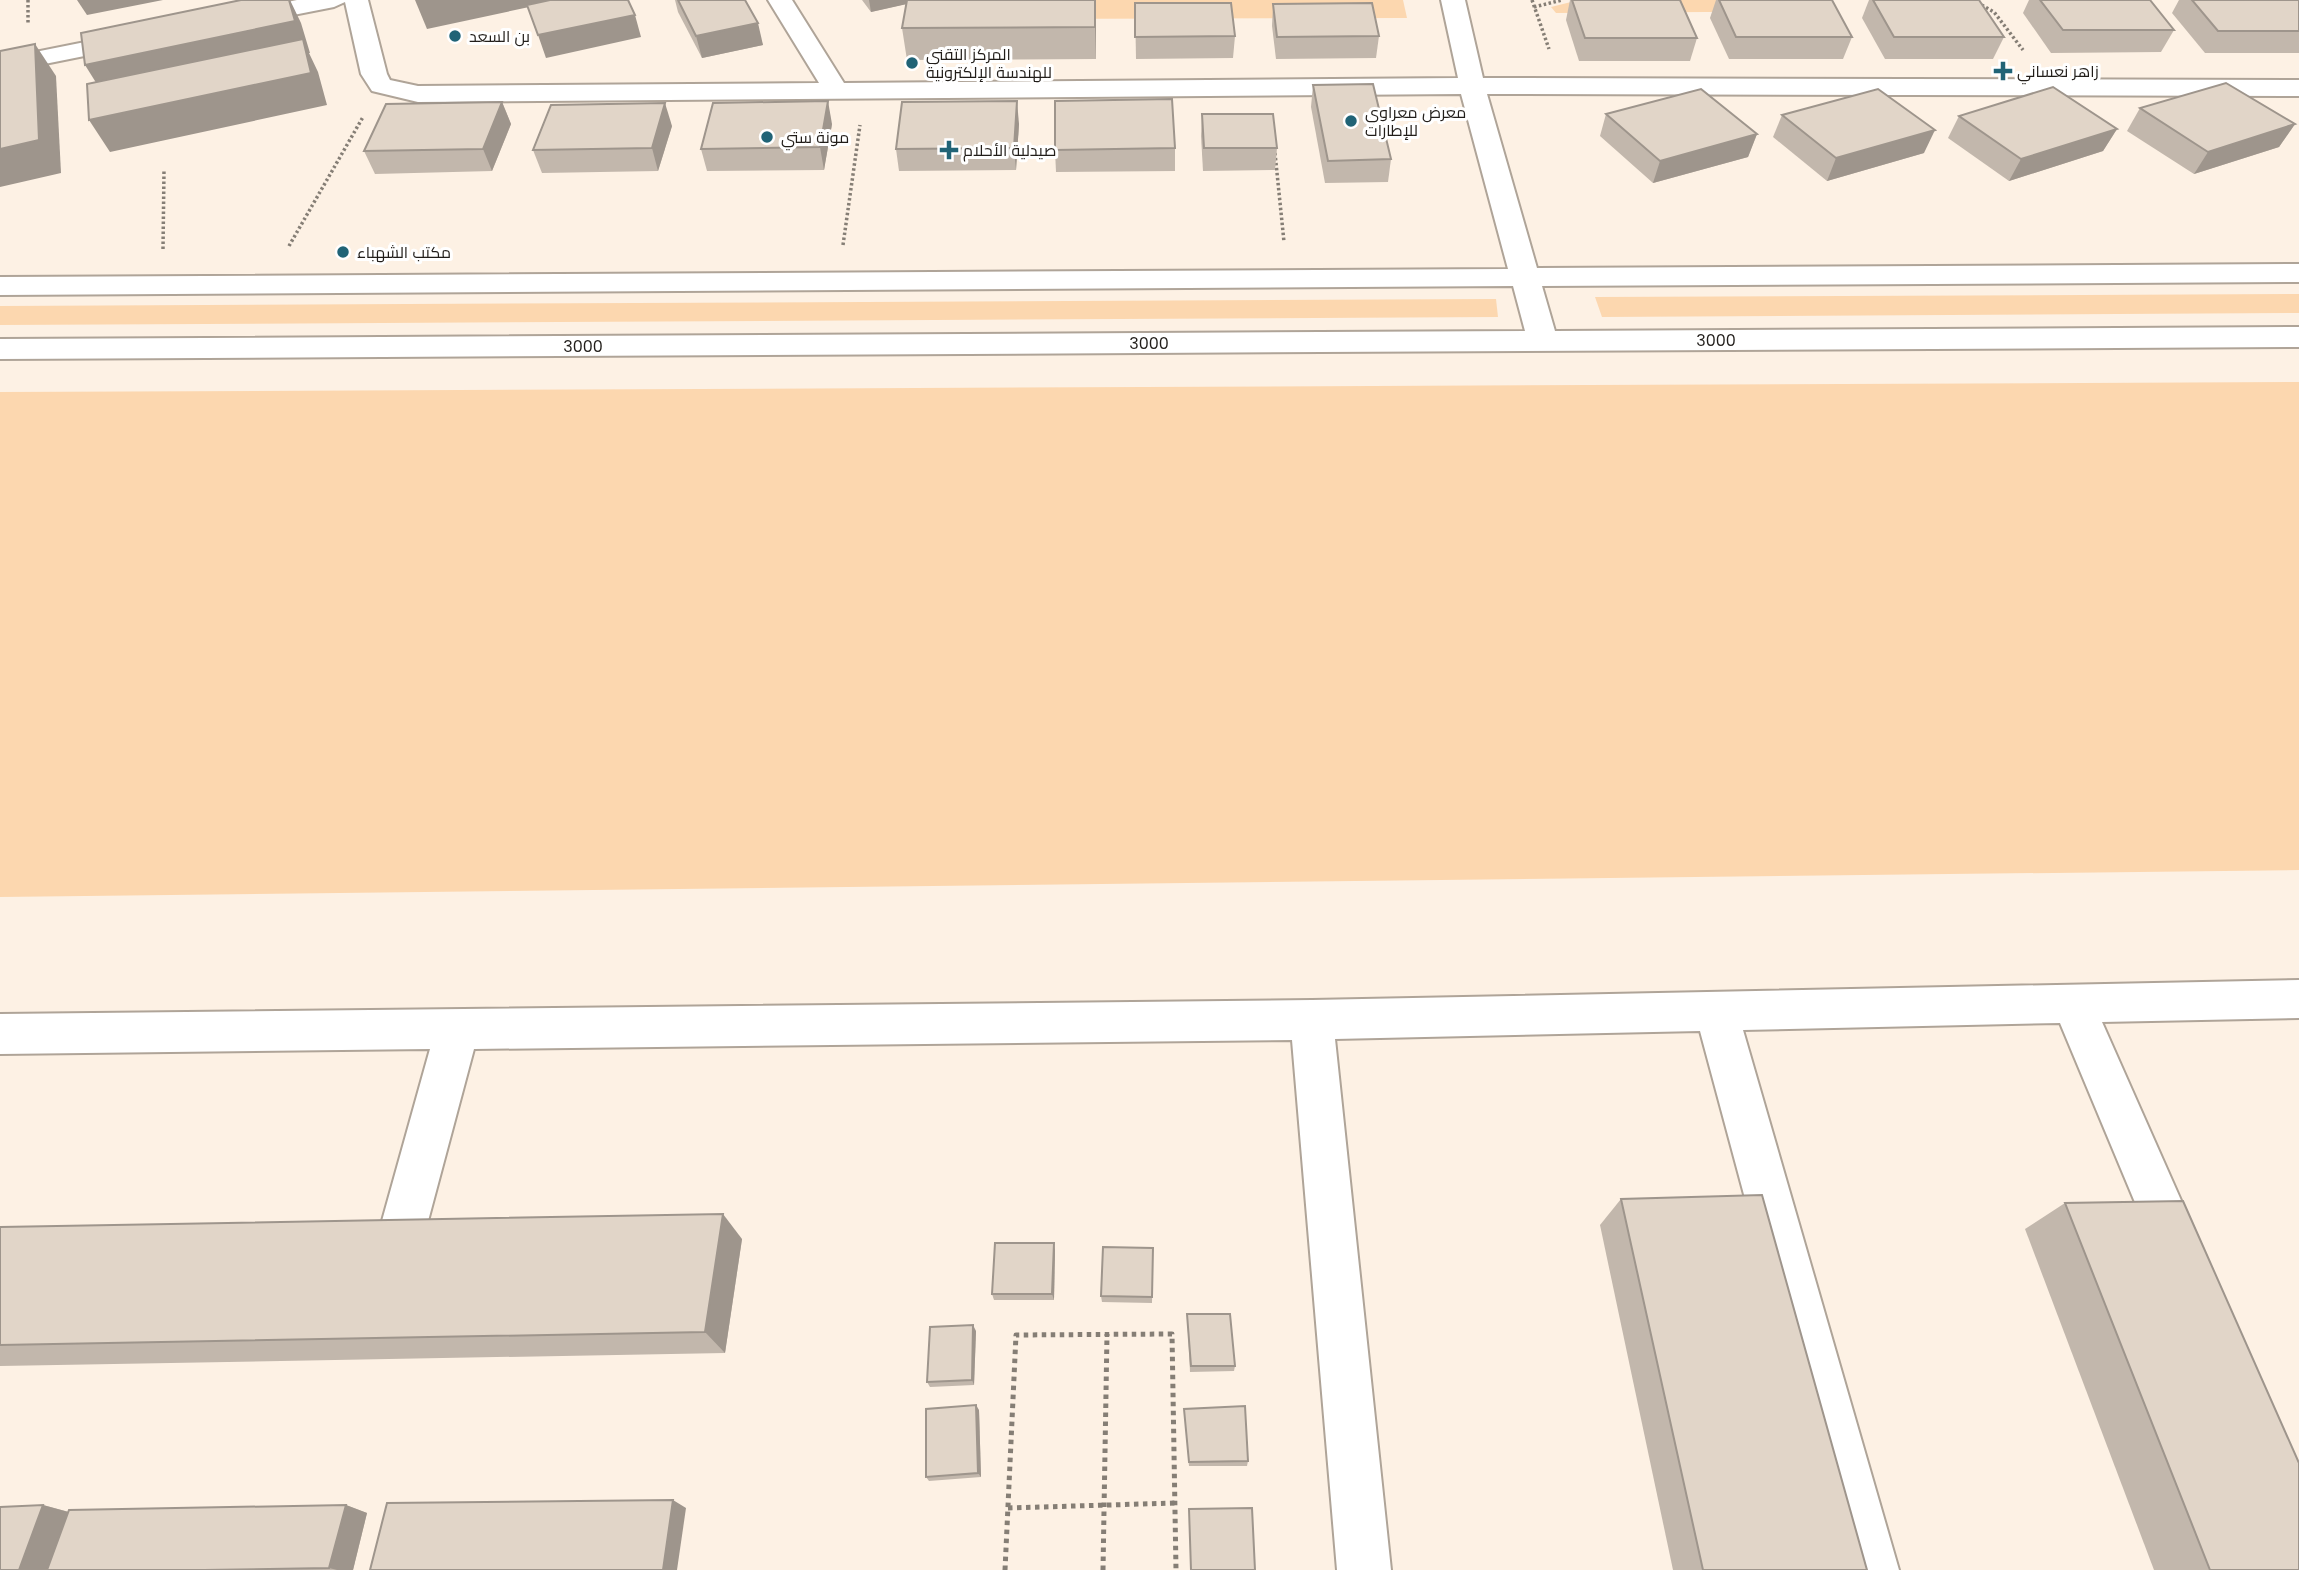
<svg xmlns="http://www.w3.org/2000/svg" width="2299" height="1570" viewBox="0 0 2299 1570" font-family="Poppins,Cairo,sans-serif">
  <rect width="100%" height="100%" fill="#fdf1e4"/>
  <g fill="#fcd7af">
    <polygon points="972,0 1403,0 1407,18 987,19"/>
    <polygon points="1579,0 1819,0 1836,11 1556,13 1551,7"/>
    <polygon points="2299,294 2299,313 1602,317 1595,297"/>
    <polygon points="1496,299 1498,317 0,325 0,306"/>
    <polygon points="2299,382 2299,870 0,897 0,392"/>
  </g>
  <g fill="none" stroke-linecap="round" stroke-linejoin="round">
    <defs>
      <g id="minor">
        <polygon points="297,0 368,0 387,74 390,80 418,86 819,83 768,0 792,0 844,83 1458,78 1441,0 1465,0 1483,78 2299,80 2299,96 1487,94 1537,268 2299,264 2299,282 1542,286 1555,331 2299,327 2299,347 0,359 0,339 1525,331 1513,286 0,295 0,277 1508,269 1461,94 418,102 372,91 361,74 345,2 334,7 242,25 233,23 230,18 233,13"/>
        <polygon points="135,32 144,34 147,39 144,44 0,73 0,59"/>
        <polygon points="2299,980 2299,1018 2102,1022 2203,1250 2196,1267 2179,1274 2162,1267 2060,1023 1743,1030 1899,1570 1845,1570 1700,1031 1335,1039 1391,1570 1337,1570 1292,1040 474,1049 428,1221 422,1237 405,1244 388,1237 382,1221 430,1049 0,1054 0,1014 1312,1000"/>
      </g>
    </defs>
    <use href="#minor" stroke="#afa498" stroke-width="4"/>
    <g stroke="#857e75" stroke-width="3.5" stroke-dasharray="2.5 2.5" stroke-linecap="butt">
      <polyline points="28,0 28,24"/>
      <polyline points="1532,0 1549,49"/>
      <polyline points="1973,0 1994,12 2023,50"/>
      <polyline points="1534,7 1562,0"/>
      <polyline points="1275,153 1284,242"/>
      <polyline points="843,245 860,125"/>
      <polyline points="289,246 363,117"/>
      <polyline points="163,249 164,170"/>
    </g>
    <g stroke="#857e75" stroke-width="5" stroke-dasharray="4.5 4.5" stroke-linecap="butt">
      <polyline points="1008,1508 1175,1503"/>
      <polyline points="1005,1570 1016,1335 1172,1334 1176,1570"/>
      <polyline points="1103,1570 1107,1334"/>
    </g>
    <use href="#minor" fill="#fff" fill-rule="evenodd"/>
  </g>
  <g fill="#c2b7ac">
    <polygon points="675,0 745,0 763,45 702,58 678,12"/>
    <polygon points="862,0 1096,0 1096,59 907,60 902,28 906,4 871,12"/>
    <polygon points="1570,0 1680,0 1697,38 1690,61 1579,61 1566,20"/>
    <polygon points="1716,0 1832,0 1852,37 1843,59 1729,59 1710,18"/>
    <polygon points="1869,0 1979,0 2004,37 1993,59 1885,59 1862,18"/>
    <polygon points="2029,0 2150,0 2174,30 2161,52 2051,53 2023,13"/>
    <polygon points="2179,0 2299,0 2299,53 2205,53 2172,13"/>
    <polygon points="1135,3 1235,36 1233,58 1136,59"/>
    <polygon points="1273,4 1379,36 1376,58 1276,59 1272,26"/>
    <polygon points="1313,85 1391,159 1388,182 1325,183 1311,107"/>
    <polygon points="502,102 511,124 492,171 375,174 364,151"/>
    <polygon points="2140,108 2295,124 2279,147 2194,174 2127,131"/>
    <polygon points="1202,114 1277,148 1275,170 1203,171 1201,136"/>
    <polygon points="1606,114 1757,134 1748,157 1653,183 1600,136"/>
    <polygon points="1782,115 1924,153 1827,181 1773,137"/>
    <polygon points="1959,116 2117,129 2103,151 2009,181 1948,138"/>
    <polygon points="832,124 824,170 707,171 701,149"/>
    <polygon points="1019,124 1016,170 899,171 896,149"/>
    <polygon points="672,126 658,171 542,173 533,150"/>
    <polygon points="1175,148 1175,171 1056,172 1055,150"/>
    <polygon points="1621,1199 1867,1570 1673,1570 1600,1225"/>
    <polygon points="2065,1203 2299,1570 2154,1570 2025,1229"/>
    <polygon points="0,1227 742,1239 725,1353 0,1366"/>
    <polygon points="1153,1248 1152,1303 1102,1302 1101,1296"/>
    <polygon points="1055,1250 1054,1300 994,1300 992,1294"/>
    <polygon points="1187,1314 1235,1366 1234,1371 1190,1372"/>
    <polygon points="976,1331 974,1385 930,1387 927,1382"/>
    <polygon points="1184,1409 1248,1461 1247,1466 1189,1466"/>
    <polygon points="979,1410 981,1477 929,1481 926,1477"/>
    <polygon points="43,1505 69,1512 346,1505 367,1513 353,1570 0,1570"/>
  </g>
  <g fill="#9e958c">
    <polygon points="77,0 163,0 87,15"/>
    <polygon points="289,0 290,0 301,23 310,53 309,53 318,72 327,105 110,152 89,120 105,97 85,65"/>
    <polygon points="415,0 562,0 427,29"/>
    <polygon points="869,0 925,0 871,12"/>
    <polygon points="1095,0 1096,26 1096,59 1095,27"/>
    <polygon points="635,15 641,37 546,58 538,35"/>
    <polygon points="758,23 763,45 702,58 696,36"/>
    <polygon points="35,44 56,76 61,173 0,187 0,149"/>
    <polygon points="828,101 832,124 824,170 820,147"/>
    <polygon points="1017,101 1019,124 1016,170 1014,148"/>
    <polygon points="502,102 511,124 492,171 483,149"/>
    <polygon points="665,103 672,126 658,171 652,148"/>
    <polygon points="2295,124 2279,147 2194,174 2208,152"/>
    <polygon points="2117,129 2103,151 2009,181 2021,159"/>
    <polygon points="1935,130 1924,153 1827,181 1836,158"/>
    <polygon points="1757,134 1748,157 1653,183 1660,161"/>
    <polygon points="723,1214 742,1239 725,1353 705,1332"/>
    <polygon points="1054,1243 1055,1250 1054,1300 1052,1294"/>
    <polygon points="973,1325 976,1331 974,1385 972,1380"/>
    <polygon points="976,1405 979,1410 981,1477 978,1473"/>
    <polygon points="673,1500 686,1508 677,1570 663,1570"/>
    <polygon points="43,1505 72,1513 52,1570 19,1570"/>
    <polygon points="346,1505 367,1513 353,1570 337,1570 329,1568"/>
  </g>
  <g fill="#e1d5c8" stroke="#9e958c" stroke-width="2">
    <polygon points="241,0 289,0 295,21 85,65 81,33"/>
    <polygon points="550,0 628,0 635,15 538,35 527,5"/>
    <polygon points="678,0 745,0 758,23 696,36"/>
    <polygon points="907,0 1095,0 1095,27 902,28"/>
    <polygon points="1572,0 1680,0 1697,38 1585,38"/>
    <polygon points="1719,0 1832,0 1852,37 1736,37"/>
    <polygon points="1873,0 1979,0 2004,37 1894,37"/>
    <polygon points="2040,0 2150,0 2174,30 2063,30"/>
    <polygon points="2192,0 2299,0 2299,31 2218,31"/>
    <polygon points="1135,3 1231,3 1235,36 1135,37"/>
    <polygon points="1372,3 1379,36 1277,37 1273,4"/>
    <polygon points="303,39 311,73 89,120 87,84"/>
    <polygon points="35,44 39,140 0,149 0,51"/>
    <polygon points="2226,83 2295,124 2208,152 2140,108"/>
    <polygon points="1373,84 1391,159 1328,161 1313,85"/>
    <polygon points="2053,87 2117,129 2021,159 1959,116"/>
    <polygon points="1701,89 1757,134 1660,161 1606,114"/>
    <polygon points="1878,89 1935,130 1836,158 1782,115"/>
    <polygon points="1172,99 1175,148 1055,150 1055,101"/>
    <polygon points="828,101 820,147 701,149 713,103"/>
    <polygon points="1017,101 1014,148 896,149 902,102"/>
    <polygon points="502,102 483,149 364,151 386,104"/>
    <polygon points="665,103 652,148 533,150 551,105"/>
    <polygon points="1202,114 1273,114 1277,148 1204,148"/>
    <polygon points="1762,1195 1867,1570 1703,1570 1621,1199"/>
    <polygon points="2183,1201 2299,1463 2299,1570 2210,1570 2065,1203"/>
    <polygon points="723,1214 705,1332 0,1345 0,1227"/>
    <polygon points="995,1243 1054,1243 1052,1294 992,1294"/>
    <polygon points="1103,1247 1153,1248 1152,1297 1101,1296"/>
    <polygon points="1187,1314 1230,1314 1235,1366 1191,1366"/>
    <polygon points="973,1325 972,1380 927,1382 930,1327"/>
    <polygon points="976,1405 978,1473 926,1477 926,1409"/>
    <polygon points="1245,1406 1248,1461 1189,1462 1184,1409"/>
    <polygon points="673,1500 663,1570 370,1570 387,1503"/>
    <polygon points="43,1505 19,1570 0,1570 0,1507"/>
    <polygon points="346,1505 329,1568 204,1570 47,1570 69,1510"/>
    <polygon points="1252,1508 1255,1570 1191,1570 1189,1509"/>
  </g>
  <g fill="#206376" stroke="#fff" stroke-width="2.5">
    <circle cx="455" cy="36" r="7"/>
    <circle cx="912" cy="63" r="7"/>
    <path d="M1999.5 60.5h7v7h7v7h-7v7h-7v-7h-7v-7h7z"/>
    <circle cx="1351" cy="121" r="7"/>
    <circle cx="767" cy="137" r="7"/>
    <path d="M945.5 139.5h7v7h7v7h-7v7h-7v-7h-7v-7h7z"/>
    <circle cx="343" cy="252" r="7"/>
  </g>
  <g text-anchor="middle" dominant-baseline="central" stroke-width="6" stroke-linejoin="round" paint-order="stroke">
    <g font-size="16" fill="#211d19" stroke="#fff" text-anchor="start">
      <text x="469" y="36">بن السعد</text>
      <text x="926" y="54">المركز التقني<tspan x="926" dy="18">للهندسة الإلكترونية</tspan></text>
      <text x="2017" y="71">زاهر نعساني</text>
      <text x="1365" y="112">معرض معراوي<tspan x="1365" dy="18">للإطارات</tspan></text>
      <text x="781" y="137">مونة ستي</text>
      <text x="963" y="150">صيدلية الأحلام</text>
      <text x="357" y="252">مكتب الشهباء</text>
    </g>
    <g font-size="16" fill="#211d19" stroke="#fff">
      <text x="1716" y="340">3000</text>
      <text x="1149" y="343">3000</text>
      <text x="583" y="346">3000</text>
    </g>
  </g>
</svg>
